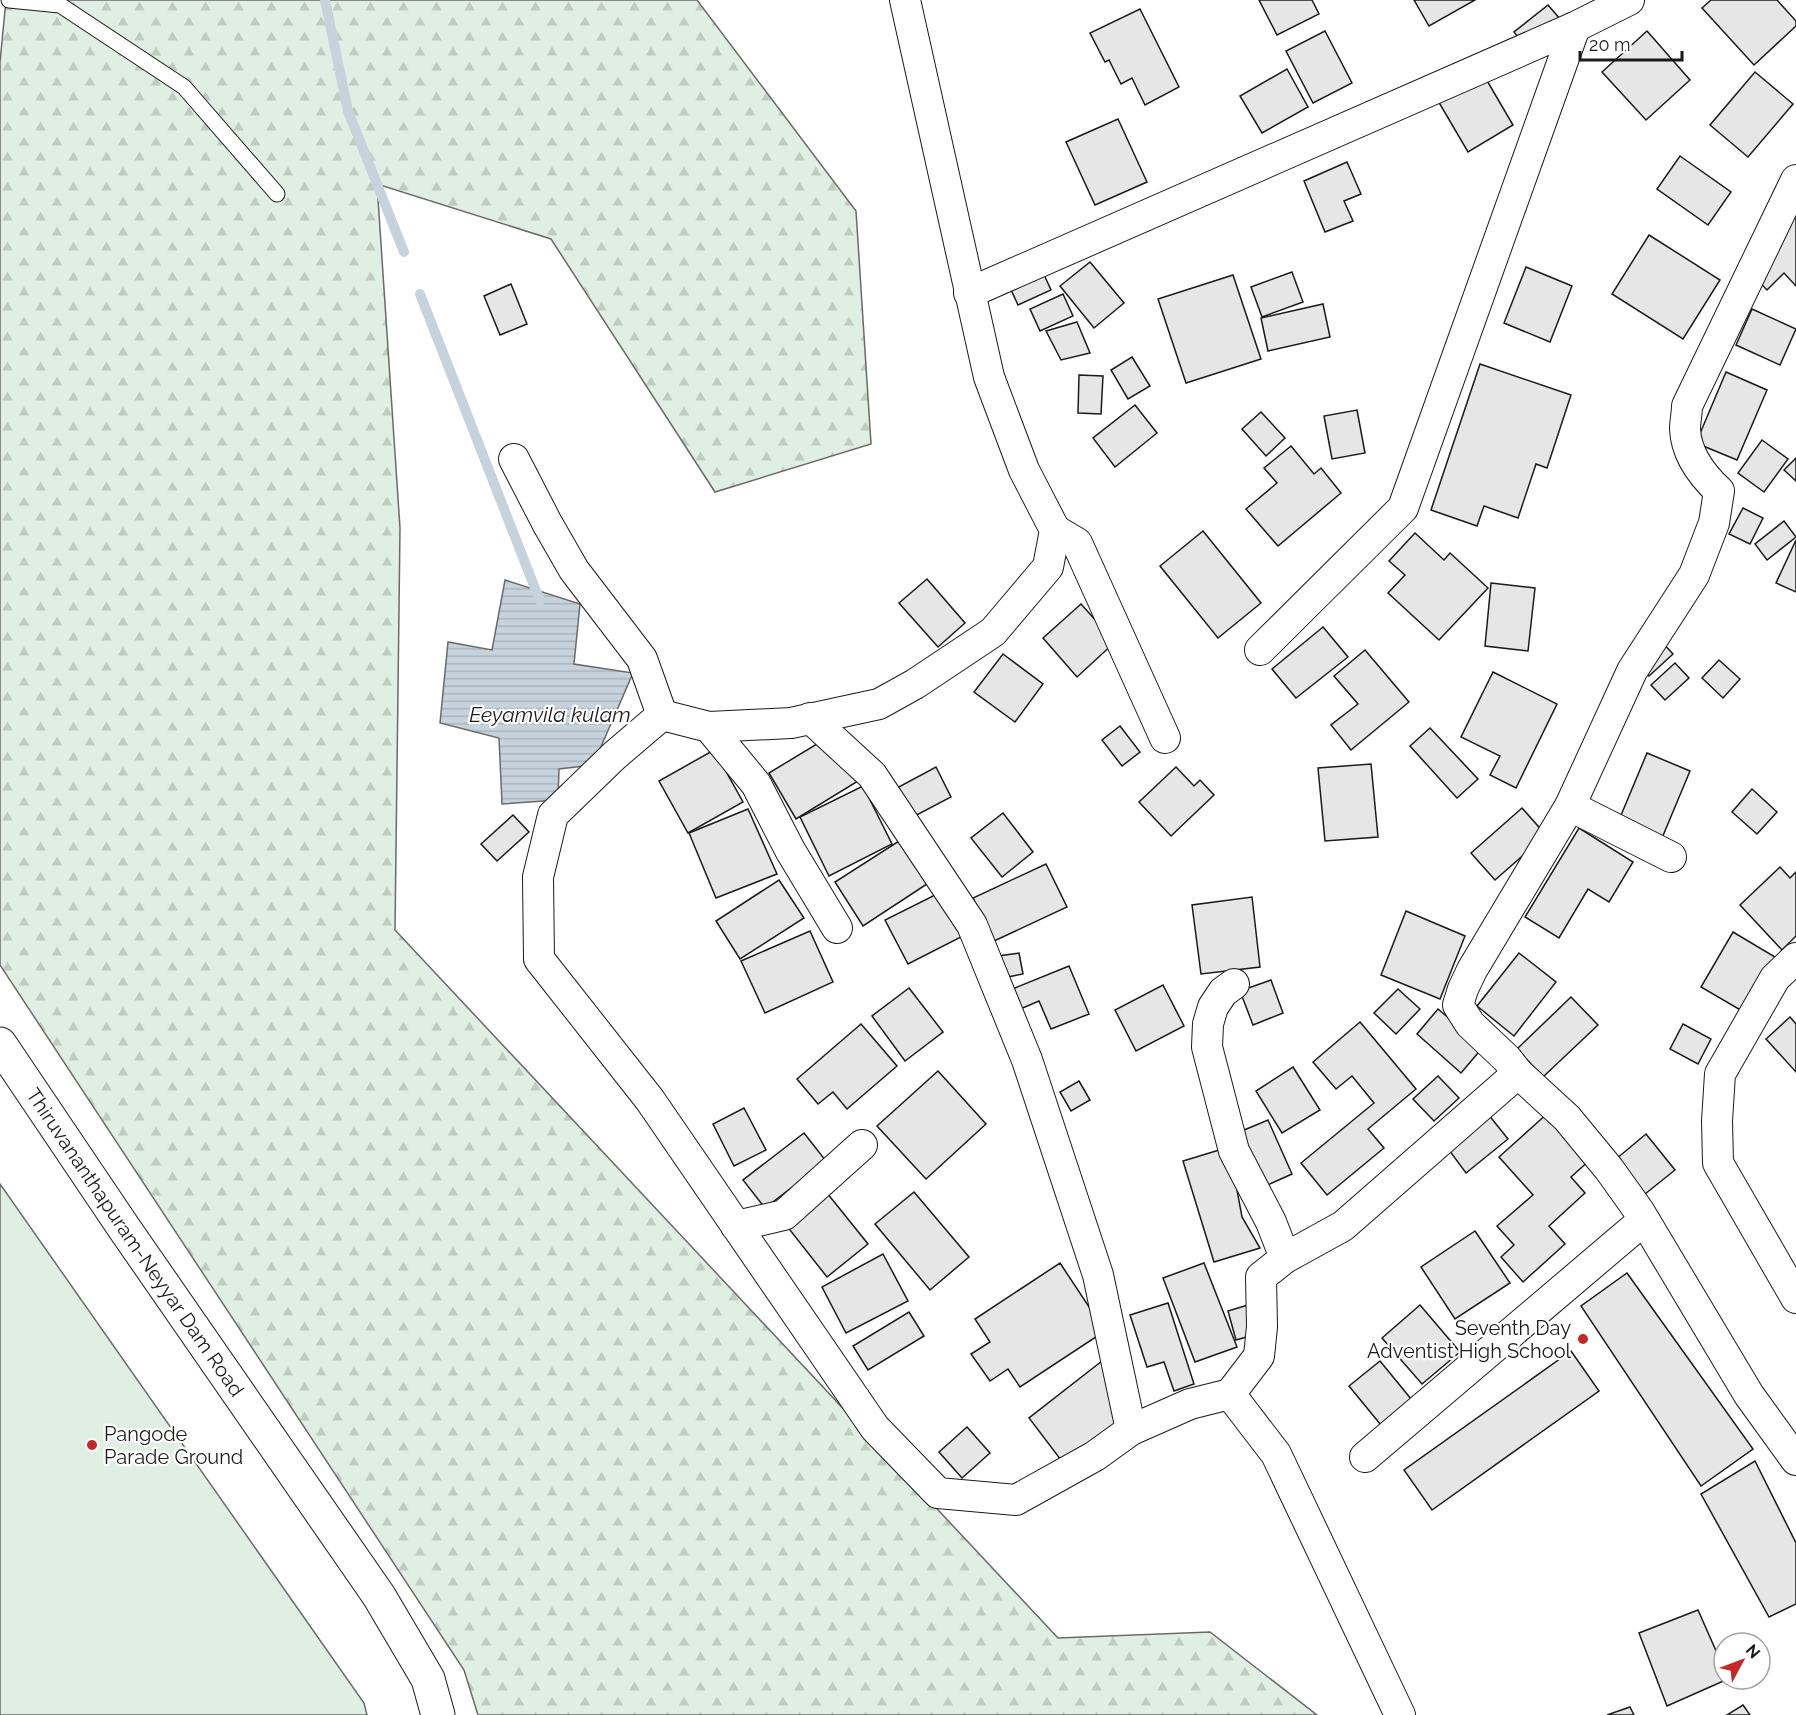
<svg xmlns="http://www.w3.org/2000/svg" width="1796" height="1715" viewBox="0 0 1796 1715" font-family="Raleway,sans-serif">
  <defs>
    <pattern id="forest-firs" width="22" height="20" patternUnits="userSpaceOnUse" patternTransform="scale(1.5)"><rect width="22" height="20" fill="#e0efe3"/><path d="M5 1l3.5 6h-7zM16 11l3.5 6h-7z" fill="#c0ccc2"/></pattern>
    <pattern id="water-rules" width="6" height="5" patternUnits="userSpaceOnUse" patternTransform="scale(1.5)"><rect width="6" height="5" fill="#c6d2dc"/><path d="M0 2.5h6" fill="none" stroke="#aab4bc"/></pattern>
  </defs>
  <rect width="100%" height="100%" fill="#fff"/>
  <polygon fill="url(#forest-firs)" stroke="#6a6a6a" stroke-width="1.5" points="6,0 697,0 856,211 871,444 715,492 551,239 377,184 400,528 395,930 1058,1638 1210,1632 1317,1715 478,1715 464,1670 0,965 0,62"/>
  <polygon fill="#e0efe3" stroke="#6a6a6a" stroke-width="1.5" points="0,1184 364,1703 367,1715 0,1715"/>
  <polygon fill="url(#water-rules)" stroke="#6a6a6a" stroke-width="1.5" points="505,580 580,604 574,664 633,673 593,765 559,769 558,800 502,804 499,738 440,723 448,642 492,650"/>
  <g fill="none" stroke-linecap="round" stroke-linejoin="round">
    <g stroke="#c6d2dc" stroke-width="10">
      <polyline points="325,0 348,111 404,252"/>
      <polyline points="420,294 540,601"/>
    </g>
  </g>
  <g fill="#e6e6e6" stroke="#1a1a1a" stroke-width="1.5">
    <polygon points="1259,0 1312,0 1319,14 1277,35"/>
    <polygon points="1414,0 1475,0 1429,26"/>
    <polygon points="1711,0 1777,0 1796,21 1796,26 1754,65 1702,8"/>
    <polygon points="1548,5 1566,26 1531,54 1514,32"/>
    <polygon points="1140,9 1179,87 1145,105 1132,78 1121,84 1109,60 1105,62 1090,33"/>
    <polygon points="1325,31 1352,83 1313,103 1286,51"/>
    <polygon points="1647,31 1690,80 1646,120 1602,72"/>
    <polygon points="1479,67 1513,125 1468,152 1434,94"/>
    <polygon points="1287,69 1308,107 1262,133 1240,96"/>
    <polygon points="1755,72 1793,104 1748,157 1710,125"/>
    <polygon points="1118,119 1147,182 1095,205 1066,142"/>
    <polygon points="1680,156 1731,192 1708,225 1657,189"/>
    <polygon points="1347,162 1361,194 1344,201 1353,221 1325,232 1304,181"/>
    <polygon points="1796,200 1796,286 1784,273 1767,290 1741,263"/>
    <polygon points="1649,235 1720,280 1683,339 1612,294"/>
    <polygon points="1090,262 1124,303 1094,328 1060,286"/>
    <polygon points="1526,267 1572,286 1550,342 1504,323"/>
    <polygon points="1041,268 1051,290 1018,305 1008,283"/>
    <polygon points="1292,272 1303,302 1262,317 1251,287"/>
    <polygon points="1233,275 1261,359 1186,383 1158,299"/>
    <polygon points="511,284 527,324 500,335 484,296"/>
    <polygon points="1063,294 1073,316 1040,331 1030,309"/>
    <polygon points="1323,304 1330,337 1268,351 1261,318"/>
    <polygon points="1752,309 1796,329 1780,365 1736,345"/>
    <polygon points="1077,322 1090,353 1061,360 1046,331"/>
    <polygon points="1132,357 1150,386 1128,399 1111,370"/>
    <polygon points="1480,364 1571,395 1547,468 1536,464 1518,518 1484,506 1477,526 1431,510"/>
    <polygon points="1726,372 1767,390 1737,460 1696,443"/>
    <polygon points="1079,375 1103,376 1101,414 1078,413"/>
    <polygon points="1135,405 1157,433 1115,467 1093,438"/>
    <polygon points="1357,410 1365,453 1332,459 1324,416"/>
    <polygon points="1261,412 1285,438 1266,456 1242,429"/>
    <polygon points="1762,440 1788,459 1764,492 1738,473"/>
    <polygon points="1291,446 1314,474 1321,468 1341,493 1278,546 1246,509 1277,483 1264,468"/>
    <polygon points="1796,458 1796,481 1784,470"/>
    <polygon points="1743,508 1763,518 1750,544 1729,534"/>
    <polygon points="1784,521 1796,537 1767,560 1755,544"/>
    <polygon points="1203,531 1261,603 1218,638 1160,566"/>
    <polygon points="1415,533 1444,560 1450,553 1488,588 1439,640 1388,593 1405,575 1389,561"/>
    <polygon points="1796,540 1796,592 1776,583"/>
    <polygon points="927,579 965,623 938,647 899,603"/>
    <polygon points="1491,583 1535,588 1528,651 1485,646"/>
    <polygon points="1081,604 1115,642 1077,677 1043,638"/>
    <polygon points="1323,627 1348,657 1296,698 1272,669"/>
    <polygon points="1658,638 1673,654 1649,676 1634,661"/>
    <polygon points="1365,650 1409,702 1351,750 1331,725 1358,704 1334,676"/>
    <polygon points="1003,654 1043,684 1015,722 974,692"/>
    <polygon points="1719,660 1740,679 1723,698 1702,678"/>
    <polygon points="1675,663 1689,678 1665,700 1651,685"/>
    <polygon points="1493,672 1557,704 1516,788 1490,775 1500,756 1461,737"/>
    <polygon points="1120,726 1140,752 1122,766 1102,740"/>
    <polygon points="1430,728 1478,779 1457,798 1410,746"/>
    <polygon points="835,733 863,778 796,819 769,773"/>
    <polygon points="714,750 743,802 688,833 659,781"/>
    <polygon points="1647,753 1690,771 1662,838 1619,820"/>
    <polygon points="1371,764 1378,837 1325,841 1318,768"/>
    <polygon points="936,767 951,797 911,818 895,789"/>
    <polygon points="1176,767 1194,786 1200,780 1214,795 1171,836 1139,802"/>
    <polygon points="863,786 892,844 829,876 800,817"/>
    <polygon points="1752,789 1777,812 1757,834 1732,812"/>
    <polygon points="1522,808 1546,835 1495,880 1471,853"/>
    <polygon points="748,809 777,874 716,898 689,833"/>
    <polygon points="1003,813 1033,852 1002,877 971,838"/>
    <polygon points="513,815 529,832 497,861 481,844"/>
    <polygon points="1579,828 1633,862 1609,902 1588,889 1559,938 1525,917"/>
    <polygon points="899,841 927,884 863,926 835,882"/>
    <polygon points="1046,864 1067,907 994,941 973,898"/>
    <polygon points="1780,867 1790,878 1796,872 1796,936 1782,950 1740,905"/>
    <polygon points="779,880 804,918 740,959 716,921"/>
    <polygon points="941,892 963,936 908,964 885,920"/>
    <polygon points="1252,897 1260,967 1201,974 1192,905"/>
    <polygon points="1406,911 1465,936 1440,999 1381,975"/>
    <polygon points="810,931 833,982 765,1013 741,961"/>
    <polygon points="1733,932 1775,957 1742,1011 1701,987"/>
    <polygon points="1019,953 1023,974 1002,978 998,956"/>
    <polygon points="1519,953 1556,982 1514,1036 1477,1006"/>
    <polygon points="1069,966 1089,1014 1051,1029 1039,1001 1018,1010 1010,990"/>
    <polygon points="1271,980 1283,1013 1253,1025 1240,991"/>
    <polygon points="1163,985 1184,1026 1136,1051 1115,1010"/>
    <polygon points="909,988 943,1032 905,1061 872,1016"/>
    <polygon points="1398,989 1420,1009 1396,1034 1374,1013"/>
    <polygon points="1571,997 1598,1025 1543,1077 1517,1049"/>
    <polygon points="1438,1009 1483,1047 1461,1073 1417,1034"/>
    <polygon points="1790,1017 1796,1024 1796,1072 1766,1039"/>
    <polygon points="1360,1022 1416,1089 1368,1129 1384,1148 1327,1195 1301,1163 1374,1103 1352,1076 1336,1089 1313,1062"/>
    <polygon points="861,1024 897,1066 847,1109 833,1092 818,1104 797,1079"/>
    <polygon points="1683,1024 1711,1039 1698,1064 1670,1049"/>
    <polygon points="1293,1067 1320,1110 1282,1133 1256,1091"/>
    <polygon points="938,1071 986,1124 926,1179 877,1126"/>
    <polygon points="1438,1076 1459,1098 1434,1121 1413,1099"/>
    <polygon points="1079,1081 1090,1100 1071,1111 1060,1092"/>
    <polygon points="744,1108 766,1150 734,1166 713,1124"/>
    <polygon points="1549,1112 1591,1159 1571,1177 1585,1193 1549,1226 1565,1244 1523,1282 1501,1257 1514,1245 1497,1226 1533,1195 1499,1157"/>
    <polygon points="1488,1114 1508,1139 1466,1173 1446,1146"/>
    <polygon points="1268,1120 1292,1174 1261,1188 1237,1133"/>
    <polygon points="804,1133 826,1161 765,1208 743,1180"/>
    <polygon points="1646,1134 1675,1170 1645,1194 1616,1159"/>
    <polygon points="1229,1147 1242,1217 1260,1248 1214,1262 1183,1161"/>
    <polygon points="914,1192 969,1257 930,1290 875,1224"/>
    <polygon points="827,1193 868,1244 827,1277 786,1225"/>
    <polygon points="1475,1231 1510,1283 1455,1319 1421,1267"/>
    <polygon points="883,1254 908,1301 846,1333 822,1287"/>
    <polygon points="1060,1263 1105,1331 1020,1387 1008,1369 990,1381 971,1354 990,1342 975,1319"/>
    <polygon points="1204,1263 1237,1347 1195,1362 1163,1278"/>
    <polygon points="1627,1273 1753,1449 1701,1486 1581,1306"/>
    <polygon points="1168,1303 1194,1384 1174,1391 1164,1362 1147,1367 1130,1315"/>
    <polygon points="1248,1305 1257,1334 1236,1340 1228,1311"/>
    <polygon points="1420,1305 1460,1352 1422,1384 1382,1338"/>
    <polygon points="909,1312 924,1336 868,1370 853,1346"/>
    <polygon points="1571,1351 1599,1391 1432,1510 1404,1470"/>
    <polygon points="1102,1361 1138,1407 1064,1464 1029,1418"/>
    <polygon points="1380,1361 1416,1405 1385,1430 1349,1386"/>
    <polygon points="967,1427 990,1453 962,1478 939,1452"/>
    <polygon points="1755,1461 1796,1543 1796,1604 1769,1617 1701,1494"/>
    <polygon points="1698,1610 1724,1669 1724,1679 1728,1679 1667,1706 1639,1633"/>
    <polygon points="1743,1705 1750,1715 1727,1715"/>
    <polygon points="1630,1707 1634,1715 1607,1715"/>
  </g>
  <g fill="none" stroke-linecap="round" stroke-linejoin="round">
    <defs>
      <polyline id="lane" points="9,0 60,5 184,87 277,194"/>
      <g id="street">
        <polyline points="905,0 989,377 1024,470 1055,530 1048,567 993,632 915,684 879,704 791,723 709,727 662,715 614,756 553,815 538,877 539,959 650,1100 875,1428 938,1493 1016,1500 1095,1456 1131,1430 1190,1404 1230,1394 1276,1454 1400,1715"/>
        <path d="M1796 180 1687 406C1687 413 1685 422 1685 429 1686 453 1702 475 1719 491L1714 523 1694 575 1632 671 1570 806 1472 970 1463 989 1458 1005 1470 1024 1507 1059 1518 1073 1567 1118 1609 1169 1639 1211 1749 1395 1796 1460"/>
        <polyline points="969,293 1575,27 1629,0"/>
        <polyline points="514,459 547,523 574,570 642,659 662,715"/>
        <polyline points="1055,530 1077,543 1165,738"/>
        <polyline points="1260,650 1403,508 1575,27"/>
        <polyline points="810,718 872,775 972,925 1027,1060 1098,1275 1131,1430"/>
        <polyline points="709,727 756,784 790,850 837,928"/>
        <polyline points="1570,806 1671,857"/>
        <polyline points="1796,958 1775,978 1720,1074 1717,1121 1718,1163 1796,1298"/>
        <polyline points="1234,984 1223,992 1213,1007 1208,1024 1207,1047 1234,1151 1271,1222 1285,1258"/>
        <polyline points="736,1226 784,1215 862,1145"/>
        <polyline points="1230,1394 1259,1356 1262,1327 1261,1277 1285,1258 1343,1226 1518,1073"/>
        <polyline points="1365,1457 1644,1220"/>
      </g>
      <g id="secondary">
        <path id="s1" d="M0 1044 124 1228 379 1596 428 1679 438 1715"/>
      </g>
    </defs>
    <use href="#lane" stroke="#1a1a1a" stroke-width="17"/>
    <use href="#street" stroke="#1a1a1a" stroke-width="32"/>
    <use href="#secondary" stroke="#1a1a1a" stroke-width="35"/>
    <use href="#lane" stroke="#fff" stroke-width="15"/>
    <use href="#street" stroke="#fff" stroke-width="30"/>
    <use href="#secondary" stroke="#fff" stroke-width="33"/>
  </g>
  <g fill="#c62828" stroke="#fff" stroke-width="2">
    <circle cx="1583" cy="1339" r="6"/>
    <circle cx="92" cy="1445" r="6"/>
  </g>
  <g text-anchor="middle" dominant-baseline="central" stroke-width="4.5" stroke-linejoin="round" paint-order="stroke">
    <g font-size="20" fill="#1a1a1a" stroke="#fff">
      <text stroke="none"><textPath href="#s1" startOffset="240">Thiruvananthapuram-Neyyar Dam Road</textPath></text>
    </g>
    <g font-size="20" fill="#1a1a1a" stroke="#fff" text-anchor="end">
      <text x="1571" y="1328">Seventh Day<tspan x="1571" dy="23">Adventist High School</tspan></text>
      <text x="104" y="1434" text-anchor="start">Pangode<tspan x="104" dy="23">Parade Ground</tspan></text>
    </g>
    <g font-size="21" font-style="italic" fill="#1a1a1a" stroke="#fff">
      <text x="550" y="714">Eeyamvila kulam</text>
    </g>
  </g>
  <g transform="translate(1742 1661) rotate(49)"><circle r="28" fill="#ffffff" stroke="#a3a3a3" stroke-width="1.5"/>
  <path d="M0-4.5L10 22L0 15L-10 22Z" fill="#c62828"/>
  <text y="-9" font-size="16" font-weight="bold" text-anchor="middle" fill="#1a1a1a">N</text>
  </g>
  <path d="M1580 51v9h102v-9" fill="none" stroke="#1a1a1a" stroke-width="3"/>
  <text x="1589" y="51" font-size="18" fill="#1a1a1a" stroke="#ffffff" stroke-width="4.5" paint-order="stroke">20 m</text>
</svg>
